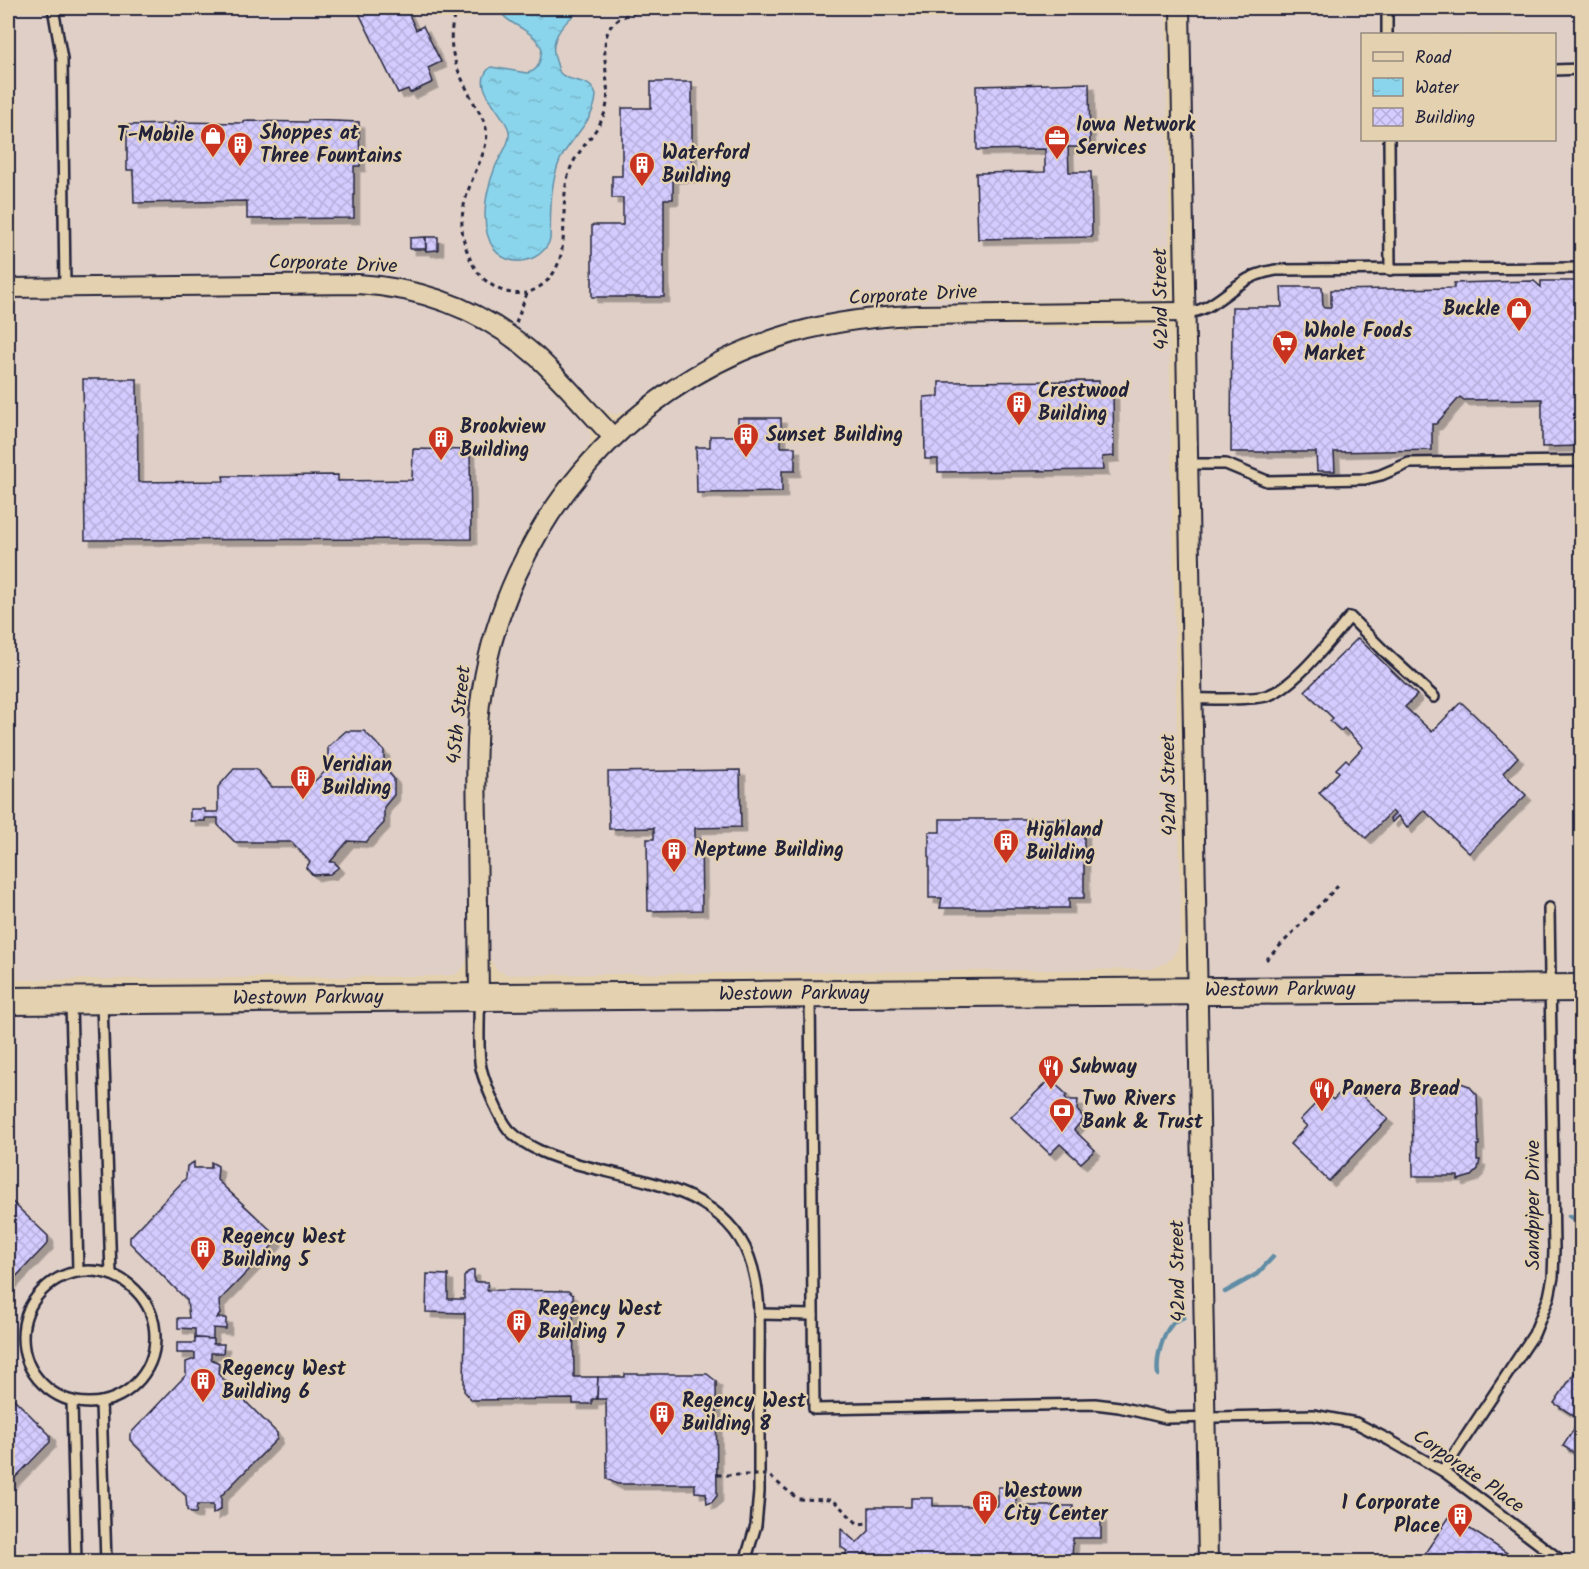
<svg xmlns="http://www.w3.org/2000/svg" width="1589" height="1569" viewBox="0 0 1589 1569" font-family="Kalam,sans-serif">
  <defs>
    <pattern id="water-ripples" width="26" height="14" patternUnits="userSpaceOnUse" patternTransform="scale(1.5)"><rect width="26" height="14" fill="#8bd5ec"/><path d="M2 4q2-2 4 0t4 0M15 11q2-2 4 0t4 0" fill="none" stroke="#78b7cb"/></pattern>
    <pattern id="building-cross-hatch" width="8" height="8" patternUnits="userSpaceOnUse" patternTransform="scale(1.5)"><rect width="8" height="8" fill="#d4cbfe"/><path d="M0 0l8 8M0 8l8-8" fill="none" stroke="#b6aedb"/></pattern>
    <filter id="shadow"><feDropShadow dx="5.5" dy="5.5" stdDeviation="0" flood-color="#0004"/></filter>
  </defs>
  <rect width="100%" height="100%" fill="#e4d1af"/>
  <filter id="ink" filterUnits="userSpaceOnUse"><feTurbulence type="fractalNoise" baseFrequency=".0167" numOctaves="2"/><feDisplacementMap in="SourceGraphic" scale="12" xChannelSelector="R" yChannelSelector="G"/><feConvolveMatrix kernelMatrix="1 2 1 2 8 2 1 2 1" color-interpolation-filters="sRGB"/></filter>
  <g filter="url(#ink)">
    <g fill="#dfcfc7" fill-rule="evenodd">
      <polygon points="8,8 1166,8 1170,287 1164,297 1155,300 895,304 859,308 802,319 747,337 721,349 671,377 626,411 616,414 607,412 602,408 542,346 504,318 462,296 418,281 372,274 348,274 8,277"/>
      <path d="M1180 8H1581V1561H8V1002L1196 993ZM1362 34H1554V140H1362Z"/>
      <polygon points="348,296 398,300 423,305 446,313 485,332 520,356 535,371 587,425 591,437 589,445 558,482 522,537 495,596 476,659 467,724 468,956 464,967 455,975 440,976 8,980 8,299"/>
      <polygon points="992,325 1047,328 1155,327 1161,328 1169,336 1181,933 1177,950 1172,957 1166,963 1151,969 509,975 497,970 489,957 488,743 494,683 500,653 518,596 545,541 579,491 620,446 668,406 694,389 750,360 809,340 871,329"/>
    </g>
    <path fill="url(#water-ripples)" stroke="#618da5" stroke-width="1.5" d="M497 8H583C566 20 547 39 556 61 558 66 558 71 561 74 573 84 590 77 596 95 595 121 571 137 560 160 549 186 551 213 550 240 541 263 509 269 494 249 487 239 485 225 485 214 485 197 490 180 496 165 501 155 511 142 509 131 506 114 467 85 491 67L527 73C540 71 540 60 542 49 533 28 509 27 497 8Z"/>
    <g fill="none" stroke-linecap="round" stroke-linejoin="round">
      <g stroke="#618da5" stroke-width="4.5">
        <polyline points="1569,1216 1582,1225"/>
        <polyline points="1225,1292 1257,1274 1273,1257"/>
        <path d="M1158 1375C1156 1359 1161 1337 1172 1324 1174 1321 1180 1319 1184 1317"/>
      </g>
    </g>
    <g fill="url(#building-cross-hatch)" stroke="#22223b" stroke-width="1.5" filter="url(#shadow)">
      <polygon points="370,8 399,8 399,9 406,8 416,30 423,26 441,62 428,68 433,82 410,93 408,89 398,93 359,13"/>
      <polygon points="651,82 692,82 692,177 673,177 673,199 664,199 664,297 592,297 592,225 623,225 623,198 612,198 612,176 622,176 622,108 651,108"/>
      <polygon points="1089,83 1090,147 1068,147 1069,172 1091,172 1092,237 978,239 976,173 1045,172 1045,149 977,150 976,86"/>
      <polygon points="308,120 359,122 360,166 354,166 354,218 247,219 247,201 134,203 133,170 127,170 127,125 174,124 174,122 244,123 244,121 308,122"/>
      <polygon points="425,237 426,249 410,249 410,238"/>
      <polygon points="426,237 438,237 438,250 426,251"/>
      <polygon points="1534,281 1541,287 1541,281 1582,281 1582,446 1542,447 1542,399 1464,400 1460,397 1436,424 1432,424 1432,450 1334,452 1335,471 1317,471 1316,452 1231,452 1232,307 1282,307 1281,287 1322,287 1323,307 1331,307 1331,290 1454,288 1454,283"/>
      <polygon points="83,379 137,379 138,482 224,481 223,476 338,475 338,481 412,480 413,449 470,450 471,539 85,540"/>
      <polygon points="1099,381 1099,394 1113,394 1114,456 1102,457 1103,470 938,472 938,459 925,459 924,397 939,396 939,382"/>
      <polygon points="738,418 781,418 781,447 795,447 795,471 782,471 782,492 697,493 696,447 710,447 710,436 738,436"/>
      <polygon points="1358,638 1417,695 1405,707 1432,732 1461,702 1518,757 1503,773 1526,795 1469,853 1424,810 1407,828 1398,816 1392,822 1390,819 1395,814 1392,811 1366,838 1319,793 1339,772 1336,769 1346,759 1349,762 1363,747 1344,728 1341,731 1330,721 1333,718 1305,691"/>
      <polygon points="346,731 364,731 384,751 384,767 394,779 394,795 384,807 384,823 366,842 348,841 330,862 334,862 339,867 330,874 313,875 306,868 310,862 292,842 235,842 218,825 218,818 205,818 205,821 190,821 190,809 205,809 205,812 218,812 218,787 234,769 256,769 272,787 308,787 328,769 328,747"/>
      <polygon points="740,770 741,827 695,828 695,839 701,839 702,910 648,911 647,839 654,839 654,828 609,829 608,772"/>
      <polygon points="1578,781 1582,781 1582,851 1580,851"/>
      <polygon points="940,819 1071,819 1071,832 1084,832 1084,898 1069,898 1069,908 940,908 942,898 929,898 929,832 940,832"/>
      <polygon points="1050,1079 1067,1095 1065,1097 1067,1100 1078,1100 1077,1110 1084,1118 1074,1130 1095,1150 1081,1163 1060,1144 1050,1154 1011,1117"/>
      <polygon points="1458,1082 1469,1086 1477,1095 1479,1145 1477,1145 1477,1160 1480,1160 1478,1169 1471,1176 1458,1180 1458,1176 1413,1176 1412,1087 1458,1085"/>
      <polygon points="1349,1083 1388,1119 1329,1181 1290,1144 1307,1126 1300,1120 1326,1093 1333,1100"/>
      <polygon points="194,1162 194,1168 211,1168 211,1162 218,1166 217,1180 276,1235 276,1242 219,1301 220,1314 217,1318 226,1318 226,1329 213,1328 213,1339 195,1338 195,1329 178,1328 178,1318 189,1318 187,1300 130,1243 130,1237 186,1178 187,1166"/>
      <polygon points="8,1198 48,1236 48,1243 8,1285"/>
      <polygon points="474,1270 474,1282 488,1282 487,1290 568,1291 573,1295 574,1377 598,1377 597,1399 592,1399 592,1404 573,1404 573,1399 472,1400 464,1391 465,1313 426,1312 427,1274 448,1275 448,1299 464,1299 464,1277 468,1272"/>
      <polygon points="195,1338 213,1339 213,1344 224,1344 223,1353 211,1353 211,1359 219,1363 218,1374 277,1433 277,1439 221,1496 221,1509 213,1514 213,1505 197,1505 196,1513 191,1513 187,1510 186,1496 130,1440 130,1434 186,1375 186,1362 195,1359 195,1353 177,1353 177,1343 195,1343"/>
      <polygon points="1575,1372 1582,1376 1582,1458 1563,1446 1580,1420 1554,1403"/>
      <polygon points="625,1374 707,1374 716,1381 717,1496 712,1502 707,1504 706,1493 695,1492 695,1484 617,1484 607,1479 606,1399 597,1399 598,1377 625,1377"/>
      <polygon points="8,1393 50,1435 50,1442 8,1485"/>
      <polygon points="998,1487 1016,1487 1016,1506 1073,1506 1073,1514 1101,1514 1101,1538 1073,1538 1072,1562 869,1562 869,1556 865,1552 856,1562 841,1562 847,1551 841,1547 841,1529 857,1543 869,1531 869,1507 911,1507 911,1498 933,1498 933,1506 998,1506"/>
      <polygon points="1450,1516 1521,1562 1419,1562"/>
    </g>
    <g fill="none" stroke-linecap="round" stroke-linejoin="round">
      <defs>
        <g id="lane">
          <polyline points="53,8 62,59 65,287"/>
          <polyline points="1387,8 1387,34"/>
          <polyline points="1554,70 1582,69"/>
          <polyline points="1389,140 1390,270"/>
          <path d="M1185 312C1205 314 1224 294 1240 284 1251 276 1263 272 1276 270L1582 268"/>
          <polyline points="1187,464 1226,464 1267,481 1365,479 1381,475 1409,463 1582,461"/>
          <path d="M1191 699C1214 698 1244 701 1266 696 1294 688 1331 639 1350 617L1384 651 1434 697"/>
          <polyline points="810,995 814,1409 1095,1404 1119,1407 1166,1418 1313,1415 1356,1423 1389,1440 1443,1471 1563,1562"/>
          <path d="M479 1000C480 1019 477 1050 481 1068 485 1084 499 1118 509 1130 528 1149 553 1157 577 1164 639 1181 723 1188 749 1257 762 1292 759 1328 759 1365 759 1408 759 1450 759 1492L756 1525 745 1562"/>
          <polyline points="71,1003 78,1271"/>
          <polyline points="102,1003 111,1274"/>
          <circle cx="89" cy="1337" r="66"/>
          <polyline points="759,1314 813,1315"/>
          <polyline points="72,1401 76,1562"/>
          <polyline points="101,1402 106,1562"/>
          <polyline points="1443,1471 1534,1334 1549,1297 1553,1277 1554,1250 1549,908"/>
        </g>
        <g id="street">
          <polyline points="1180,8 1208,1562"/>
          <path d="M8 288 358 284C425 288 486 312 537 357 564 382 588 411 613 437"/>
          <path d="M479 997C478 940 478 882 477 824 476 779 475 733 482 689 508 528 622 390 777 338 822 323 868 317 915 315L1185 312"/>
        </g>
        <g id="secondary">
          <path id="s1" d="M8 1001 1582 988"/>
        </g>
      </defs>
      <use href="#lane" stroke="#22223b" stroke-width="14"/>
      <use href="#street" stroke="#22223b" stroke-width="22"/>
      <use href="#secondary" stroke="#22223b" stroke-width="30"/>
      <g stroke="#22223b" stroke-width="3" stroke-dasharray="4.5 4.5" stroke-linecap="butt">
        <path d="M457 8C443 46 457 70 474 103 479 111 484 120 486 128 489 142 482 156 477 168 466 194 456 220 466 248 470 260 475 271 485 280 498 291 510 295 527 293"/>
        <path d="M516 323 527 293C583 272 553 210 571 167 581 144 604 128 607 103 610 82 598 44 611 26 620 14 640 12 653 8"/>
        <polyline points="1266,960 1339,885"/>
      </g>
      <use href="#lane" stroke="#e4d1af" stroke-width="9"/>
      <use href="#street" stroke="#e4d1af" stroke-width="18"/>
      <use href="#secondary" stroke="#e4d1af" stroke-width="26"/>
      <polyline stroke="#22223b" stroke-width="3" stroke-dasharray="4.5 4.5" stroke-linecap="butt" points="717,1475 768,1475 798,1499 833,1500 858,1524 869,1523"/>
    </g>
  </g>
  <defs>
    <symbol id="shop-pin" viewBox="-11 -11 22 30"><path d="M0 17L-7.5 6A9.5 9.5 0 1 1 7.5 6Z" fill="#c8321e" stroke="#e4d1af"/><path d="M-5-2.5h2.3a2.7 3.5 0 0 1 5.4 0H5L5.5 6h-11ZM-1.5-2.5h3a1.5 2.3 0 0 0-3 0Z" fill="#fff"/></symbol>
    <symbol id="office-pin" viewBox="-11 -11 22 30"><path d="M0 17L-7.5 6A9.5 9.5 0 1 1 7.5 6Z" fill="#c8321e" stroke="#e4d1af"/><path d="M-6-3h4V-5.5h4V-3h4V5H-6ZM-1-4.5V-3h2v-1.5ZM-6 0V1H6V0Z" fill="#fff"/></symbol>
    <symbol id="building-pin" viewBox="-11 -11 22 30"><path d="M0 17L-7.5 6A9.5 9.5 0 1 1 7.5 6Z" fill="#c8321e" stroke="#e4d1af"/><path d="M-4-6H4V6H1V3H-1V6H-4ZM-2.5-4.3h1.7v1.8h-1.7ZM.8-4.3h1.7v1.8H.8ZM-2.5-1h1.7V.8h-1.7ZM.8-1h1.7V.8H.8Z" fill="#fff"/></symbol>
    <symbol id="supermarket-pin" viewBox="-11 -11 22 30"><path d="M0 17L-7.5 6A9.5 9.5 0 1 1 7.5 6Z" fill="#c8321e" stroke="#e4d1af"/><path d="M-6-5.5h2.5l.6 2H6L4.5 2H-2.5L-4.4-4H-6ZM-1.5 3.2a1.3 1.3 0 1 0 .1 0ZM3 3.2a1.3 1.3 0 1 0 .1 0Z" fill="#fff"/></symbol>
    <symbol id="restaurant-pin" viewBox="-11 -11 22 30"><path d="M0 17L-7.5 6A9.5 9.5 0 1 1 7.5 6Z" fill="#c8321e" stroke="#e4d1af"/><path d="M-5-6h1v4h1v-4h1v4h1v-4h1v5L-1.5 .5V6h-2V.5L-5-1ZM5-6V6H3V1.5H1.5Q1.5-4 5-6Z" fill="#fff"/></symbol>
    <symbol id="bank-pin" viewBox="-11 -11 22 30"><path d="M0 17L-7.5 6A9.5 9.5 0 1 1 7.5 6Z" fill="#c8321e" stroke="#e4d1af"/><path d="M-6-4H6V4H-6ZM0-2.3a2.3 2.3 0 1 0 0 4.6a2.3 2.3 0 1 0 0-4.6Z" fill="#fff"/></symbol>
  </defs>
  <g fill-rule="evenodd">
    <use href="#shop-pin" x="198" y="121" width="30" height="40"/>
    <use href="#office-pin" x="1042" y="123" width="30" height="40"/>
    <use href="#building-pin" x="225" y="130" width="30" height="40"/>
    <use href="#building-pin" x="627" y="150" width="30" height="40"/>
    <use href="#shop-pin" x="1504" y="295" width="30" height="40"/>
    <use href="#supermarket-pin" x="1270" y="328" width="30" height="40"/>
    <use href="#building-pin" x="1004" y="389" width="30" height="40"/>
    <use href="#building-pin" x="731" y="421" width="30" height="40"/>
    <use href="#building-pin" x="426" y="424" width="30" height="40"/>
    <use href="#building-pin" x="288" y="763" width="30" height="40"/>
    <use href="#building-pin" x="991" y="827" width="30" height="40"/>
    <use href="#building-pin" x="659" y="836" width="30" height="40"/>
    <use href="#restaurant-pin" x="1036" y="1053" width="30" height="40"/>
    <use href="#restaurant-pin" x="1307" y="1075" width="30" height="40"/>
    <use href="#bank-pin" x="1047" y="1096" width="30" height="40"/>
    <use href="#building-pin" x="188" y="1234" width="30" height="40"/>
    <use href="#building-pin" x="504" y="1307" width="30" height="40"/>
    <use href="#building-pin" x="188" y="1366" width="30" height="40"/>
    <use href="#building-pin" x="647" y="1399" width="30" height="40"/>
    <use href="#building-pin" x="970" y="1488" width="30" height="40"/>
    <use href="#building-pin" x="1445" y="1501" width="30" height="40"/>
  </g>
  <g text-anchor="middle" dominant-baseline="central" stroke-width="4.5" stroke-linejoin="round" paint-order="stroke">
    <g font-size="20" font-weight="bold" fill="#22223b" stroke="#e4d1af" text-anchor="start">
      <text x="1076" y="126">Iowa Network<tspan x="1076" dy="23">Services</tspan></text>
      <text x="260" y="134">Shoppes at<tspan x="260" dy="23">Three Fountains</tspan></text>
      <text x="194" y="136" text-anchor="end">T-Mobile</text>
      <text x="662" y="154">Waterford<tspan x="662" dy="23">Building</tspan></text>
      <text x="1500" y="310" text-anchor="end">Buckle</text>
      <text x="1304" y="332">Whole Foods<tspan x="1304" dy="23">Market</tspan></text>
      <text x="1038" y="392">Crestwood<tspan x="1038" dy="23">Building</tspan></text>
      <text x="460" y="428">Brookview<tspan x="460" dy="23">Building</tspan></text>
      <text x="766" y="436">Sunset Building</text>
      <text x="322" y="766">Veridian<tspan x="322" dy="23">Building</tspan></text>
      <text x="1026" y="831">Highland<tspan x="1026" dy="23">Building</tspan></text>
      <text x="694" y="851">Neptune Building</text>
      <text x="1070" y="1068">Subway</text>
      <text x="1342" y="1090">Panera Bread</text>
      <text x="1082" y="1100">Two Rivers<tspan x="1082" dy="23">Bank &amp; Trust</tspan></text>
      <text x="222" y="1238">Regency West<tspan x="222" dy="23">Building 5</tspan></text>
      <text x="538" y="1310">Regency West<tspan x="538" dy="23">Building 7</tspan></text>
      <text x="222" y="1370">Regency West<tspan x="222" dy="23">Building 6</tspan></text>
      <text x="682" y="1402">Regency West<tspan x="682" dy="23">Building 8</tspan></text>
      <text x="1004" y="1492">Westown<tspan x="1004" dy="23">City Center</tspan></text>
      <text x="1440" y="1504" text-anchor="end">1 Corporate<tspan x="1440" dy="23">Place</tspan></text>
    </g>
    <g font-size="20" fill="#22223b" stroke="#e4d1af">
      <text transform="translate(333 265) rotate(2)">Corporate Drive</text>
      <text transform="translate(913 296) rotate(-3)">Corporate Drive</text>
      <text transform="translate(1162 299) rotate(-91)">42nd Street</text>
      <text transform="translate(460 715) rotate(-84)">45th Street</text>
      <text transform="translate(1170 785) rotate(-91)">42nd Street</text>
      <text stroke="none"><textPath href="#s1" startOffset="1272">Westown Parkway</textPath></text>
      <text stroke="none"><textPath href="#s1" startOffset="786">Westown Parkway</textPath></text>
      <text stroke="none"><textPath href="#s1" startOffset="300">Westown Parkway</textPath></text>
      <text transform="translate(1534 1205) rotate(-90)">Sandpiper Drive</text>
      <text transform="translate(1179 1271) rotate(-91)">42nd Street</text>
      <text transform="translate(1468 1472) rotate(35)">Corporate Place</text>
    </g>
  </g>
  <rect width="1589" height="1569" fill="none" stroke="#e4d1af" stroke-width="30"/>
  <rect x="15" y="15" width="1559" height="1539" fill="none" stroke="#22223b" stroke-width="2" filter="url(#ink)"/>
  <rect x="1361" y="33" width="195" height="108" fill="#e4d1af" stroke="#968b81" stroke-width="1.5"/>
  <rect x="1373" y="52" width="30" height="9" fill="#e4d1af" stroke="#968b81" stroke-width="1.5"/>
  <text x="1415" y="63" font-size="18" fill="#22223b">Road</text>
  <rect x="1373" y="78" width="30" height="18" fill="url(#water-ripples)" stroke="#968b81" stroke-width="1.5"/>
  <text x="1415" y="93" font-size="18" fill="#22223b">Water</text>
  <rect x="1373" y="108" width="30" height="18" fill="url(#building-cross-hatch)" stroke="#968b81" stroke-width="1.5"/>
  <text x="1415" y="123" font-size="18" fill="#22223b">Building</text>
</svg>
